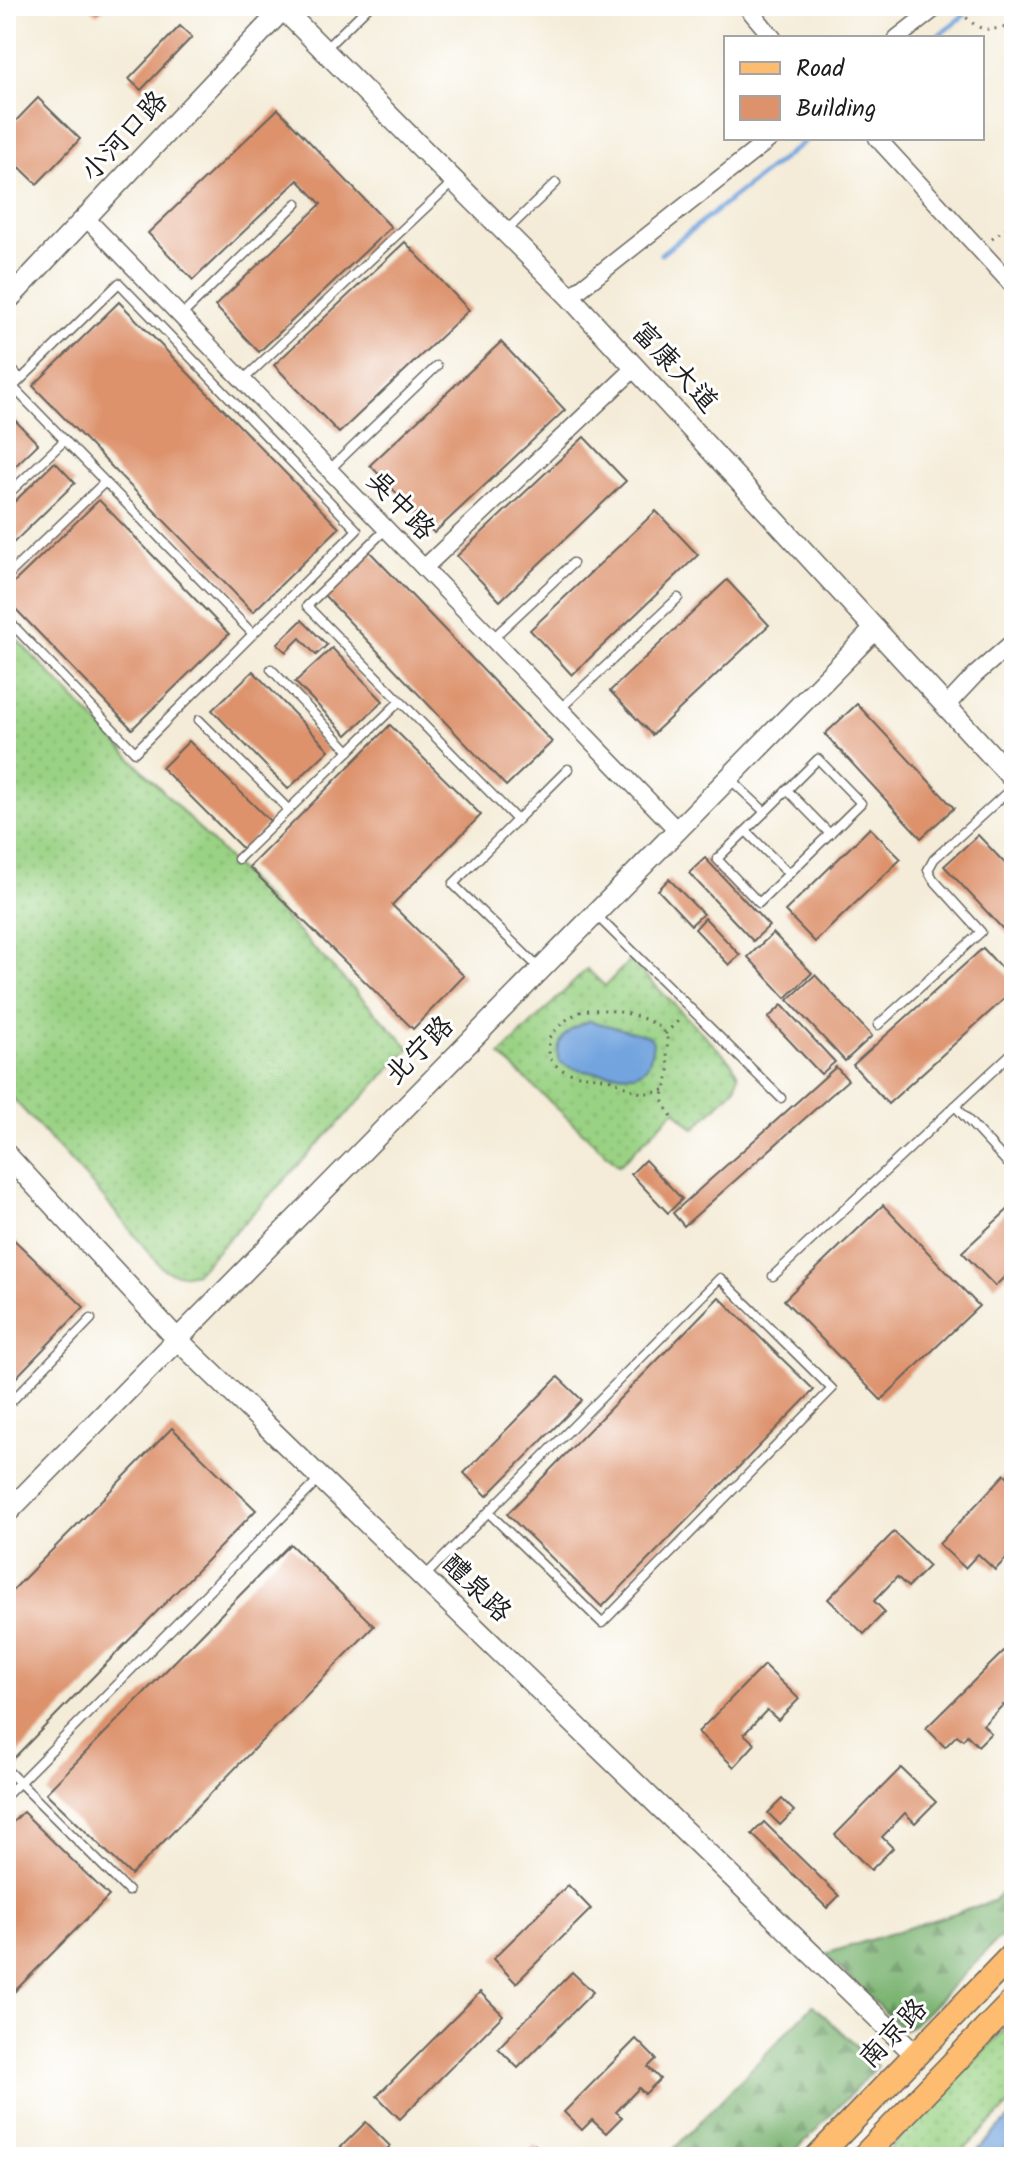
<svg xmlns="http://www.w3.org/2000/svg" width="1020" height="2163" viewBox="0 0 1020 2163" font-family="Kalam,'LXGW WenKai TC',sans-serif">
  <defs>
    <pattern id="grass-dots" width="8" height="8" patternUnits="userSpaceOnUse" patternTransform="scale(2)"><rect width="8" height="8" fill="#9ad284"/><path d="M2 2h.1M6 6h.1" fill="none" stroke="#84b471" stroke-width="1.8" stroke-linecap="round"/></pattern>
    <pattern id="forest-firs" width="22" height="20" patternUnits="userSpaceOnUse" patternTransform="scale(2)"><rect width="22" height="20" fill="#7bb472"/><path d="M5 1l3.5 6h-7zM16 11l3.5 6h-7z" fill="#64925d"/></pattern>
  </defs>
  <rect width="100%" height="100%" fill="#fff"/>
  <filter id="ink" filterUnits="userSpaceOnUse"><feTurbulence type="fractalNoise" baseFrequency=".0125" numOctaves="2"/><feDisplacementMap in="SourceGraphic" scale="16" xChannelSelector="R" yChannelSelector="G"/><feConvolveMatrix kernelMatrix="1 2 1 2 8 2 1 2 1" color-interpolation-filters="sRGB"/></filter>
  <filter id="wash" filterUnits="userSpaceOnUse"><feTurbulence type="fractalNoise" baseFrequency=".006" numOctaves="4" result="noise"/><feDisplacementMap in="SourceGraphic" scale="32" xChannelSelector="R" yChannelSelector="G"/><feGaussianBlur stdDeviation="1.8" result="paint"/><feColorMatrix in="noise" values="0 0 0 0 0 0 0 0 0 0 0 0 0 0 0 0 0 1.4 0 .05"/><feComposite in="paint" operator="in"/></filter>
  <g filter="url(#wash)">
    <rect width="100%" height="100%" fill="#f4ecd8"/>
    <g fill="url(#grass-dots)" stroke="#5b7750" stroke-width="2">
      <path d="M6 628 410 1048 196 1273C182 1276 174 1275 162 1268L96 1189 6 1091Z"/>
      <polygon points="630,960 732,1063 738,1075 736,1087 694,1129 675,1110 619,1166 500,1055 587,969 605,986"/>
      <polygon points="1014,2020 1014,2100 957,2157 882,2157"/>
    </g>
    <g fill="url(#forest-firs)" stroke="#4c6847" stroke-width="2">
      <polygon points="1014,1879 1014,1923 927,2012 913,2025 903,2030 825,1954 993,1901"/>
      <polygon points="813,2005 878,2066 790,2157 666,2157"/>
    </g>
    <g fill="#73a4de" stroke="#48607d" stroke-width="2">
      <path d="M590 1021 649 1036 653 1042C651 1056 651 1070 634 1074 609 1072 582 1076 560 1062 552 1041 571 1026 590 1021Z"/>
      <polygon points="1014,2113 1014,2139 996,2157 971,2157"/>
    </g>
    <g fill="none" stroke-linecap="round" stroke-linejoin="round">
      <g stroke="#73a4de" stroke-width="5">
        <polyline points="935,38 976,6"/>
        <polyline points="661,254 809,138"/>
      </g>
    </g>
    <g id="blocks">
      <g fill="#dd926c">
        <polygon points="87,6 106,6 97,15"/>
        <polygon points="180,26 192,37 141,90 129,79"/>
        <polygon points="38,98 80,139 37,184 6,154 6,131"/>
        <polygon points="278,109 391,227 259,352 215,306 321,204 298,180 193,280 148,233"/>
        <polygon points="405,242 469,310 339,433 274,365"/>
        <polygon points="119,302 339,528 253,612 33,386"/>
        <polygon points="501,342 565,410 434,533 370,465"/>
        <polygon points="6,411 38,444 6,475"/>
        <polygon points="584,437 626,481 500,601 457,556"/>
        <polygon points="55,462 75,483 6,550 6,510"/>
        <polygon points="99,500 229,634 132,729 6,599 6,590"/>
        <polygon points="656,511 698,555 572,675 530,630"/>
        <polygon points="369,551 552,742 506,786 324,595"/>
        <polygon points="727,580 769,625 652,735 610,691"/>
        <polygon points="302,620 327,645 316,655 300,638 286,652 277,644"/>
        <polygon points="332,648 383,701 347,735 295,682"/>
        <polygon points="253,671 329,750 288,789 212,710"/>
        <polygon points="857,704 954,808 921,838 825,734"/>
        <polygon points="390,725 481,815 392,905 464,976 413,1029 249,867"/>
        <polygon points="189,741 270,821 243,849 162,768"/>
        <polygon points="870,828 901,859 815,942 785,911"/>
        <polygon points="978,835 1014,873 1014,941 944,866"/>
        <polygon points="705,858 769,926 753,941 689,873"/>
        <polygon points="669,879 703,914 691,925 658,890"/>
        <polygon points="705,918 740,955 729,965 695,929"/>
        <polygon points="773,933 812,973 786,998 748,957"/>
        <polygon points="983,948 1014,982 1014,990 888,1104 853,1065"/>
        <polygon points="815,975 872,1036 845,1061 788,1000"/>
        <polygon points="782,1005 835,1062 821,1074 768,1018"/>
        <polygon points="836,1067 848,1080 684,1226 673,1213"/>
        <polygon points="645,1160 682,1199 668,1213 631,1174"/>
        <polygon points="1014,1204 1014,1268 995,1286 962,1252"/>
        <polygon points="883,1205 979,1306 881,1400 784,1300"/>
        <polygon points="6,1232 84,1307 6,1388"/>
        <polygon points="719,1297 814,1390 602,1607 507,1514"/>
        <polygon points="558,1377 582,1400 487,1496 464,1473"/>
        <polygon points="172,1428 256,1510 13,1759 6,1752 6,1597"/>
        <polygon points="1005,1474 1014,1483 1014,1550 995,1570 978,1554 965,1568 939,1544"/>
        <polygon points="894,1532 929,1566 908,1587 897,1577 874,1601 885,1612 864,1634 828,1599"/>
        <polygon points="290,1544 374,1626 131,1875 46,1793"/>
        <polygon points="1004,1651 1014,1661 1014,1709 1011,1713 1003,1705 983,1725 991,1733 978,1746 967,1735 963,1740 957,1735 945,1747 926,1728"/>
        <polygon points="764,1665 799,1699 778,1720 767,1710 744,1734 755,1744 734,1767 698,1732"/>
        <polygon points="901,1768 936,1802 915,1823 905,1813 882,1837 893,1848 871,1870 835,1835"/>
        <polygon points="782,1799 794,1811 780,1825 768,1813"/>
        <polygon points="23,1812 109,1896 6,2000 6,1829"/>
        <polygon points="764,1822 839,1896 827,1908 752,1834"/>
        <polygon points="568,1885 591,1909 516,1983 493,1959"/>
        <polygon points="572,1972 593,1992 518,2068 498,2048"/>
        <polygon points="480,1992 503,2015 400,2119 377,2096"/>
        <polygon points="636,2039 656,2059 648,2067 660,2079 645,2094 639,2088 616,2112 622,2117 606,2133 592,2120 582,2130 564,2112"/>
        <polygon points="366,2122 390,2146 379,2157 331,2157"/>
        <polygon points="535,2145 548,2157 523,2157"/>
      </g>
    </g>
  </g>
  <g filter="url(#ink)">
    <use href="#blocks" fill-opacity="0" stroke="#68655e" stroke-width="2"/>
    <g fill="none" stroke-linecap="round" stroke-linejoin="round">
      <defs>
        <g id="service">
          <polyline points="324,50 369,6"/>
          <polyline points="505,232 556,183"/>
          <polyline points="181,316 297,203"/>
          <polyline points="6,364 21,379"/>
          <polyline points="243,380 454,181"/>
          <polyline points="13,387 253,634"/>
          <polyline points="6,394 119,283 357,530 135,752 6,618"/>
          <polyline points="329,470 437,366"/>
          <polyline points="6,496 65,440"/>
          <polyline points="386,529 307,606 517,820"/>
          <polyline points="6,577 105,482"/>
          <polyline points="492,639 573,563"/>
          <polyline points="271,669 349,751"/>
          <polyline points="560,709 678,598"/>
          <polyline points="199,720 289,810"/>
          <polyline points="729,778 765,812 818,759 861,803 759,903 717,859 765,812"/>
          <polyline points="787,790 830,834"/>
          <polyline points="746,831 789,874"/>
          <polyline points="238,859 400,701"/>
          <polyline points="595,914 781,1098"/>
          <polyline points="539,968 453,884 568,769"/>
          <polyline points="878,1025 981,932 933,879 928,870 934,859 1014,786"/>
          <polyline points="955,1106 1014,1170"/>
          <polyline points="773,1276 1014,1051"/>
          <polyline points="1011,1292 1014,1289"/>
          <polyline points="6,1407 91,1319"/>
          <polyline points="425,1576 720,1278 832,1389 602,1623 489,1513"/>
          <polyline points="6,1769 128,1891"/>
          <polyline points="6,1796 321,1478"/>
        </g>
        <g id="minor">
          <polyline points="746,6 773,38"/>
          <polyline points="897,38 938,6"/>
          <polyline points="877,138 1014,287"/>
          <polyline points="87,219 677,830"/>
          <polyline points="570,297 771,138"/>
          <polyline points="424,568 635,368"/>
          <polyline points="946,706 975,675 1014,641"/>
        </g>
        <g id="tertiary">
          <polyline points="280,6 570,297 1014,780"/>
          <polyline points="6,302 283,9"/>
          <polyline points="6,1154 177,1339 916,2055"/>
          <polyline points="6,1514 875,629"/>
        </g>
        <g id="primary">
          <polyline points="817,2157 1014,1953"/>
          <polyline points="863,2157 1014,2000"/>
        </g>
      </defs>
      <use href="#service" stroke="#68655e" stroke-width="11"/>
      <use href="#minor" stroke="#68655e" stroke-width="19"/>
      <use href="#tertiary" stroke="#68655e" stroke-width="23"/>
      <use href="#primary" stroke="#68655e" stroke-width="27"/>
      <g stroke="#68655e" stroke-width="3" stroke-dasharray="2 6" stroke-linecap="butt">
        <path d="M955 6C979 31 979 32 1014 26"/>
        <polyline points="992,239 1014,222"/>
        <polyline points="665,1034 682,1017"/>
        <path d="M664 1090C635 1099 632 1086 608 1079 586 1074 563 1079 549 1057V1038C559 1026 568 1016 583 1011 602 1006 654 1015 665 1034 669 1040 667 1046 667 1052 667 1059 670 1065 669 1071 667 1095 655 1093 673 1118"/>
      </g>
      <use href="#service" stroke="#fff" stroke-width="8"/>
      <use href="#minor" stroke="#fff" stroke-width="16"/>
      <use href="#tertiary" stroke="#fff" stroke-width="20"/>
      <use href="#primary" stroke="#fdbc70" stroke-width="24"/>
    </g>
  </g>
  <g text-anchor="middle" dominant-baseline="central" stroke-width="6" stroke-linejoin="round" paint-order="stroke">
    <g font-size="28" fill="#1c1c1c" stroke="#fff">
      <text transform="translate(125 137) rotate(-47)">小河口路</text>
      <text transform="translate(674 368) rotate(47)">富康大道</text>
      <text transform="translate(400 506) rotate(46)">吴中路</text>
      <text transform="translate(420 1051) rotate(-45)">北宁路</text>
      <text transform="translate(476 1589) rotate(44)">醴泉路</text>
      <text transform="translate(894 2034) rotate(-46)">南京路</text>
    </g>
  </g>
  <rect width="1020" height="2163" fill="none" stroke="#fff" stroke-width="32"/>
  <rect x="724" y="36" width="260" height="104" fill="#ffffff" stroke="#a4a4a4" stroke-width="2"/>
  <rect x="740" y="62" width="40" height="12" fill="#fdbc70" stroke="#a4a4a4" stroke-width="2"/>
  <text x="796" y="76" font-size="24" fill="#1c1c1c">Road</text>
  <rect x="740" y="96" width="40" height="24" fill="#dd926c" stroke="#a4a4a4" stroke-width="2"/>
  <text x="796" y="116" font-size="24" fill="#1c1c1c">Building</text>
</svg>
